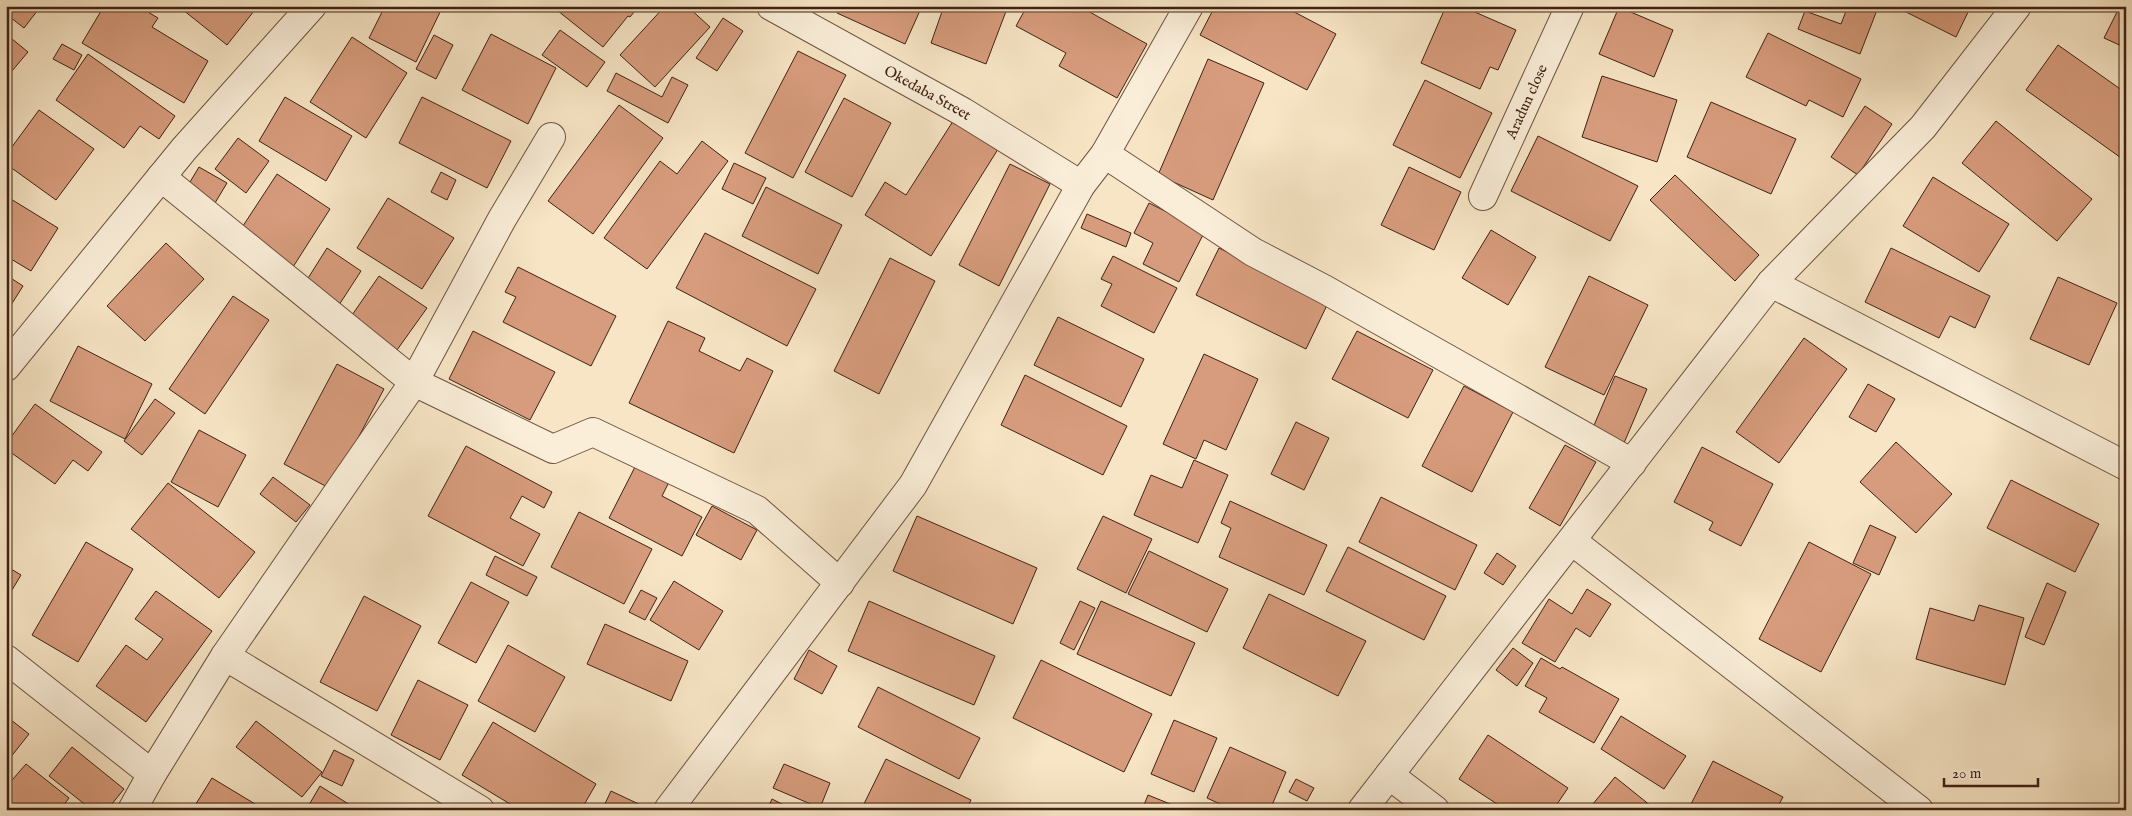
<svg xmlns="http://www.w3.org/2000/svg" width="2132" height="816" viewBox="0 0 2132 816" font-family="'IM FELL English',serif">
  <rect width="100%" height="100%" fill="#f7e5c5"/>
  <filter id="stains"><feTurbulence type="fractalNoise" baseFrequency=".004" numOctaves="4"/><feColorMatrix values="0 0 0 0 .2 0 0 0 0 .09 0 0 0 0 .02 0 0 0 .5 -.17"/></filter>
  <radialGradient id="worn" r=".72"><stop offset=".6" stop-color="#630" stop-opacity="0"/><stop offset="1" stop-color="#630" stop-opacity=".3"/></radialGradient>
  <g fill="#d79c7d" stroke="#402213">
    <polygon points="6,6 41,6 24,28 6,14"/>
    <polygon points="104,6 138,6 158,18 152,27 208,61 184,103 82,43"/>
    <polygon points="178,6 258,6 227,45"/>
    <polygon points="385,6 438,6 442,8 416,62 369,38"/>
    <polygon points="562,6 639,6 630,17 628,16 603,47 558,11"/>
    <polygon points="665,6 687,6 710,27 655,87 620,55"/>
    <polygon points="840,6 922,6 905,44 837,13"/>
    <polygon points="944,6 1008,6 986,64 931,43"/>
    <polygon points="1027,6 1079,6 1147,44 1117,98 1059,66 1066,53 1016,26"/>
    <polygon points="1215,6 1283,6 1336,34 1307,90 1200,35"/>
    <polygon points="1446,6 1461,6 1516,30 1498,70 1490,67 1480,89 1421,63"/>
    <polygon points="1848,6 1869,6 1877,10 1860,54 1798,29 1805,11 1841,24"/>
    <polygon points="1899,6 1971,6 1956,37 1898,8"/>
    <polygon points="2120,6 2126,6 2126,48 2104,38"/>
    <polygon points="1619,7 1673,30 1654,77 1599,54"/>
    <polygon points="723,18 743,31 717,71 696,58"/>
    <polygon points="560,30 605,62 587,87 542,55"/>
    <polygon points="1768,33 1861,79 1843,117 1809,100 1806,106 1746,77"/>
    <polygon points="6,34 28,52 6,78"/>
    <polygon points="491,34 556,68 528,124 462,90"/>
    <polygon points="434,35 453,45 436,79 416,69"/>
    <polygon points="352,37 407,73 366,138 310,102"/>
    <polygon points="62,44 82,55 74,70 53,59"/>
    <polygon points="2058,45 2126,93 2126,157 2124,160 2026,90"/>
    <polygon points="798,51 846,75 793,178 745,153"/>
    <polygon points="88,54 175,116 159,139 140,126 124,148 56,100"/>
    <polygon points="1208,59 1264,83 1213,200 1158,175"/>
    <polygon points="616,73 662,97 672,77 688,85 668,123 607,91"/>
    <polygon points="1602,76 1677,100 1657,162 1582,137"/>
    <polygon points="1425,80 1492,113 1460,178 1393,145"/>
    <polygon points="285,97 352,136 326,181 259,141"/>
    <polygon points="422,97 511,141 487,188 399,143"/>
    <polygon points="844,98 891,123 852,197 805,172"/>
    <polygon points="1711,102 1796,139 1771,194 1687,157"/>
    <polygon points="619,105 663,138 593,234 548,201"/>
    <polygon points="1865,106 1892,124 1858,175 1831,157"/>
    <polygon points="39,110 94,149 56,200 6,164 6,155"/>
    <polygon points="955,118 1000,146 931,256 865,215 885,182 906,195"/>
    <polygon points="1996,121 2092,199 2057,241 1962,163"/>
    <polygon points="1538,136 1638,186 1610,241 1511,191"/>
    <polygon points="238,138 269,161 246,193 215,169"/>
    <polygon points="702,141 728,161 647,269 604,238 660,161 677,174"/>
    <polygon points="734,163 766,178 753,204 722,189"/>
    <polygon points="1010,164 1050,184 999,286 959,265"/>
    <polygon points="199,167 227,183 212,208 184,192"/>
    <polygon points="1409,167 1461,192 1434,250 1381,225"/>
    <polygon points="441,172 456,180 447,200 431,192"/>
    <polygon points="277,174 330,209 293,267 239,232"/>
    <polygon points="1675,175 1759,255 1735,281 1650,200"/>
    <polygon points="1933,177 2009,224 1979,272 1903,226"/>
    <polygon points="766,187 842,225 818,274 742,236"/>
    <polygon points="6,196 58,228 31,271 6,256"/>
    <polygon points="388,198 454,238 422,289 357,248"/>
    <polygon points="1149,203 1205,231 1179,282 1143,264 1153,243 1134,233"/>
    <polygon points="1087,214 1131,233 1126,247 1081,228"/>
    <polygon points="1491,230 1536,257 1508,305 1462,278"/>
    <polygon points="705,233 816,289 787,346 676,288"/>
    <polygon points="166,243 204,279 145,341 107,306"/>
    <polygon points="327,248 361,271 339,305 305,283"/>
    <polygon points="1219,248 1329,301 1306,349 1196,295"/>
    <polygon points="1891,248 1990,296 1975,328 1950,316 1939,338 1865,302"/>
    <polygon points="1113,256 1177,288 1154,333 1101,306 1112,284 1101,279"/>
    <polygon points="890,258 935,281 879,394 834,371"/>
    <polygon points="518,267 616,316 591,366 503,322 516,297 505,292"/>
    <polygon points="6,275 23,286 6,313"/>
    <polygon points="379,276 427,308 397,350 350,318"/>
    <polygon points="1589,276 1648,305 1604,395 1545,367"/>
    <polygon points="2058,277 2117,303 2089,365 2030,339"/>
    <polygon points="233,296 269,320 205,414 169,389"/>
    <polygon points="1058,317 1144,359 1121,407 1034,365"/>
    <polygon points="668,321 705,338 699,351 740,371 747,358 773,371 734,453 629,403"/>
    <polygon points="473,331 555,372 530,420 449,379"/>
    <polygon points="1357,331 1433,370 1408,418 1332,379"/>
    <polygon points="1804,338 1847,369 1779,463 1736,432"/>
    <polygon points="78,346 152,384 125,439 50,401"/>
    <polygon points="1204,354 1258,379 1226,450 1204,440 1196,459 1163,444"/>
    <polygon points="337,364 384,389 331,489 284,464"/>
    <polygon points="1025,375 1127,426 1103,475 1001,425"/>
    <polygon points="1615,376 1647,389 1624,443 1592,430"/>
    <polygon points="1868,384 1895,399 1876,432 1849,417"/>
    <polygon points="1464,386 1513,412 1472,492 1422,466"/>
    <polygon points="155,399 175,413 142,455 124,441"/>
    <polygon points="35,404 102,452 88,471 73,460 55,484 6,449 6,444"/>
    <polygon points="1296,422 1329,438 1304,490 1271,474"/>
    <polygon points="199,430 246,455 218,507 171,482"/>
    <polygon points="1896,442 1952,494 1916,533 1860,482"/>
    <polygon points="1565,445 1596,462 1560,526 1529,508"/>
    <polygon points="466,446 552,492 544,508 522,496 510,518 540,534 523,566 428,516"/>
    <polygon points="1702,447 1773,484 1741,546 1709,530 1713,522 1674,502"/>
    <polygon points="1194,460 1228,475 1198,543 1134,515 1151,475 1182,488"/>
    <polygon points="636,465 669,482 662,496 702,517 682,556 609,518"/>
    <polygon points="273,477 310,505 296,522 260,494"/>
    <polygon points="2011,480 2099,524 2075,572 1987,528"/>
    <polygon points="168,483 255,552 219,598 131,529"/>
    <polygon points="1381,497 1477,545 1455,590 1359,542"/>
    <polygon points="1230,501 1327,545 1304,595 1219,557 1231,528 1221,523"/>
    <polygon points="712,506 757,530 741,560 696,535"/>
    <polygon points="579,512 652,549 624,604 551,567"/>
    <polygon points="917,516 1037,568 1013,624 893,571"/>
    <polygon points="1103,516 1152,539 1126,593 1077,569"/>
    <polygon points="1870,525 1896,537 1879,575 1853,563"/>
    <polygon points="86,542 133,569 78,662 32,635"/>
    <polygon points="1809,542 1871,574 1821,672 1759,639"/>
    <polygon points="1348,547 1446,596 1424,640 1326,591"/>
    <polygon points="1149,551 1228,589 1207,632 1128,594"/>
    <polygon points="1497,553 1516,566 1503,585 1484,573"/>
    <polygon points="495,556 537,577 527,596 486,575"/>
    <polygon points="6,566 21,575 6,600"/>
    <polygon points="674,581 723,611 699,650 650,620"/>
    <polygon points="471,582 509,602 476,663 438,643"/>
    <polygon points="2047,583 2066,592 2044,645 2025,637"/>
    <polygon points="1587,589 1611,604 1590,637 1576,628 1555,662 1522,643 1549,599 1572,614"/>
    <polygon points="641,590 657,598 645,620 629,612"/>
    <polygon points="156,591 212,631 146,722 96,686 126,645 147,660 163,639 135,619"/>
    <polygon points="1269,594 1366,641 1338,696 1243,648"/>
    <polygon points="364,596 421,626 377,711 320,682"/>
    <polygon points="869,601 995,656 974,705 848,651"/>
    <polygon points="1080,601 1095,608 1074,650 1060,643"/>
    <polygon points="1101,601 1195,643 1171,696 1077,654"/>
    <polygon points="1979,605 2024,618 2005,685 1916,659 1930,608 1974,621"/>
    <polygon points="605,624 688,661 671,701 587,664"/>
    <polygon points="508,645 565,677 535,732 478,701"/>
    <polygon points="1513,648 1533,663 1517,686 1496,670"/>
    <polygon points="809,650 837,666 822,694 794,679"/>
    <polygon points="1541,658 1560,669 1562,667 1619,699 1594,743 1539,712 1547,698 1525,686"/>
    <polygon points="1041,660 1152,714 1124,772 1013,718"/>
    <polygon points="418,680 468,705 440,760 391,735"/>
    <polygon points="878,687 980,738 959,779 858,727"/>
    <polygon points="6,716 29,734 6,763"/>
    <polygon points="1621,716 1686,756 1664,789 1601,749"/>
    <polygon points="1174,720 1217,738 1194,792 1151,774"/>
    <polygon points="256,721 322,772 302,797 236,747"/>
    <polygon points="493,722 596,784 581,810 520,810 462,775"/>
    <polygon points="1488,735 1568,788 1553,810 1506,810 1459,779"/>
    <polygon points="72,747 124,789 107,810 92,810 49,776"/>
    <polygon points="1230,747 1286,772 1270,810 1233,810 1207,798"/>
    <polygon points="334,750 354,760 342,786 321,776"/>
    <polygon points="886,759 971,800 966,810 861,810"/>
    <polygon points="1713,761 1783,797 1776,810 1688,810"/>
    <polygon points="26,764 69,798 60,810 6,810 6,787"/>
    <polygon points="784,764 830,783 820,808 773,788"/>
    <polygon points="1615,777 1656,810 1588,810"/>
    <polygon points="212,778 265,810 199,810 194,807"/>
    <polygon points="1296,779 1314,788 1307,801 1289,792"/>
    <polygon points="320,786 358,810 306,810"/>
    <polygon points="611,791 643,806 641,810 602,810"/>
    <polygon points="1148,795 1185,810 1142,810"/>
    <polygon points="2126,798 2126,810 2119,810"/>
    <polygon points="772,799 794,810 767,810"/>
  </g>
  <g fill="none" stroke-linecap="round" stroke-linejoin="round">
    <defs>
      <g id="street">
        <path id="s1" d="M771 6 963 112 1081 185"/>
        <polyline points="1105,154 1253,252 1324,289 1632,463"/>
        <polyline points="161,177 414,382 553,449 593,432 757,510 840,583"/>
        <path id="s2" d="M1483 196 1570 6"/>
        <polyline points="1771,283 2126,466"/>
        <polyline points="6,367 184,149 312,6"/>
        <polyline points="1572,541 1919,810"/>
        <polyline points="225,656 480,810"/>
        <polyline points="6,659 152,774"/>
        <polyline points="1389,775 1435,810"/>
        <polyline points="132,810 152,774 225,656 414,382 502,219 551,137"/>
        <polyline points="668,810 913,485 1081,185 1105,154 1189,6"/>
        <polyline points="1362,810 1771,283 1923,127 2017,6"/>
      </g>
    </defs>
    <use href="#street" stroke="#6e5340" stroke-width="30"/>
    <use href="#street" stroke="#faeed9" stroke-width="28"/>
  </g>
  <g text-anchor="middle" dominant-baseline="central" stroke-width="4" stroke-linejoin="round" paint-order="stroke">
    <g font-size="15" fill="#402213" stroke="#faeed9">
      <text stroke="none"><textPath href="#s1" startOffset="179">Okedaba Street</textPath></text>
      <text stroke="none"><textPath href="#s2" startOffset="104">Aradun close</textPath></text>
    </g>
  </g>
  <rect width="2132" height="816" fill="none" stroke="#f7e5c5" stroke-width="25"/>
  <rect x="8" y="8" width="2117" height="801" fill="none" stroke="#402213" stroke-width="2.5"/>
  <rect x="12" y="12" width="2107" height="791" fill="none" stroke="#402213"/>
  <path d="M1944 778v8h94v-8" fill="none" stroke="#402213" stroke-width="2.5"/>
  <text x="1952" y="778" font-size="15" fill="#402213" stroke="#faeed9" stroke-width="4" paint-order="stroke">20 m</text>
  <rect width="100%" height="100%" filter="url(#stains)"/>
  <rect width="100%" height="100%" fill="url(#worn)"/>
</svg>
